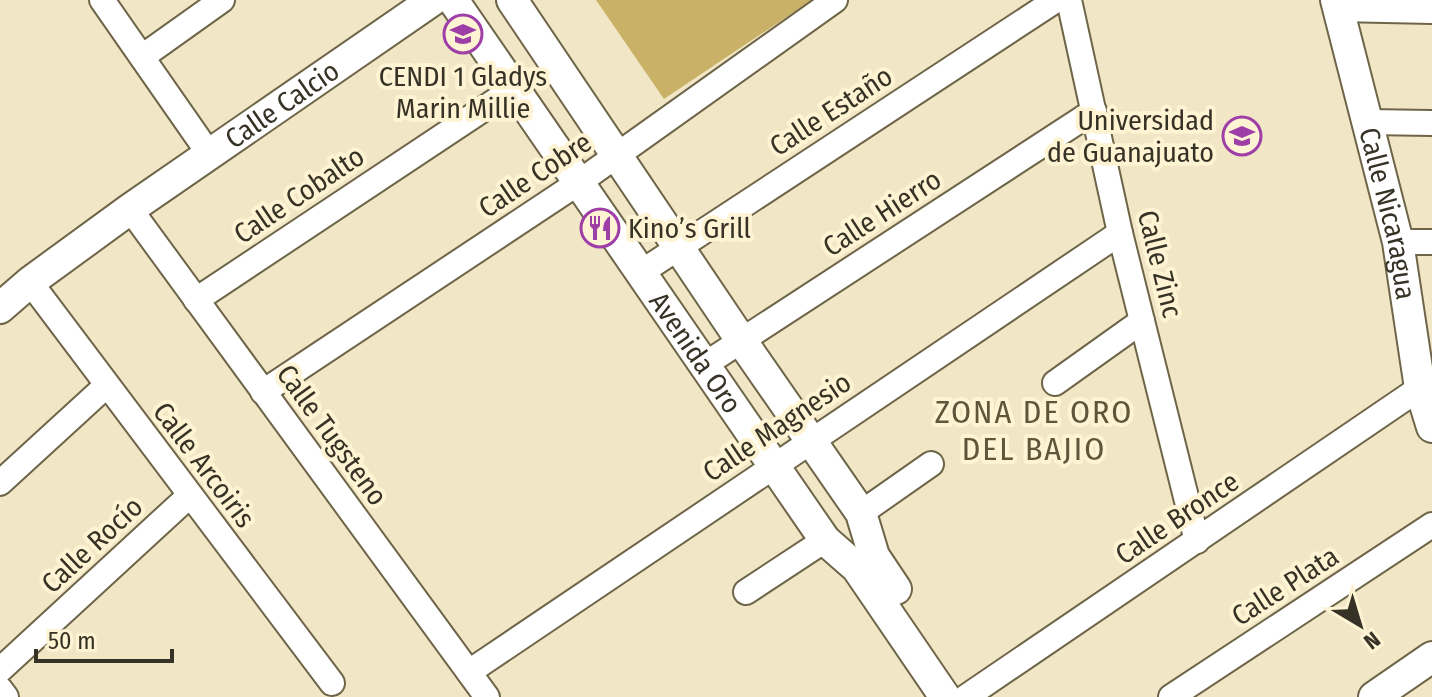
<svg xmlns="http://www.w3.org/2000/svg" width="1432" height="697" viewBox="0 0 1432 697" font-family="'Fira Sans Condensed',sans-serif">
  <rect width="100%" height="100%" fill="#f1e7c7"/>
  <polygon fill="#c9b267" points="596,0 812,0 664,99"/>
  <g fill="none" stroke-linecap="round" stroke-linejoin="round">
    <defs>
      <g id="minor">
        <polyline points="102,0 210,155"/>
        <polyline points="1069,0 1120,233 1197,541"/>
        <polyline points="1338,9 1432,11"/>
        <polyline points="142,57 222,0"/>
        <polyline points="1367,122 1432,123"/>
        <polyline points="130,209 487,697"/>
        <polyline points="1398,242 1432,242"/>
        <polyline points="640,273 1056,0"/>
        <polyline points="30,282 332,683"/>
        <polyline points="196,300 515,88"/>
        <polyline points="704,365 1094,111"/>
        <polyline points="1055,383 1142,321"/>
        <polyline points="263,392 578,183 835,0"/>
        <polyline points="0,483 107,385"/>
        <polyline points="861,513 931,464"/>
        <polyline points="746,592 825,540"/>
        <polyline points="0,670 189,496"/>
        <polyline points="469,672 1120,233"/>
        <polyline points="0,689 6,697"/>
        <polyline points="966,697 1420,388"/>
        <polyline points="1171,697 1432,525"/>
      </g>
      <g id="major">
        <path id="s1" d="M453 0 825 540 857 568 945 697"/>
        <polyline points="512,0 741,340 861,513 874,556 896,589"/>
        <path id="s2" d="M1336 0 1398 242 1420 388 1432 427"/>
        <path id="s3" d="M0 308 30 282 130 209 433 0"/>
        <polyline points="1374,697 1432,657"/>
      </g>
    </defs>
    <use href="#minor" stroke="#6e6548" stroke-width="28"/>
    <use href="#major" stroke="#6e6548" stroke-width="34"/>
    <use href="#minor" stroke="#fff" stroke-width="24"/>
    <use href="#major" stroke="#fff" stroke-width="30"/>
  </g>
  <defs>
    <symbol id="school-ring" viewBox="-11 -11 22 22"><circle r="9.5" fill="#fef4d3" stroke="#9e3fa8" stroke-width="1.5"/><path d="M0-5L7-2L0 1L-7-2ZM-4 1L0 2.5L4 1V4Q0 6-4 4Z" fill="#9e3fa8"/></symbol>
    <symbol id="restaurant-ring" viewBox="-11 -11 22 22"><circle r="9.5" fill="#fef4d3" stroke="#9e3fa8" stroke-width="1.5"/><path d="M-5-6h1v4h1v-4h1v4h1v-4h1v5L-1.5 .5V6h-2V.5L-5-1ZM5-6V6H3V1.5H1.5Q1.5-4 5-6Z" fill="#9e3fa8"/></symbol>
  </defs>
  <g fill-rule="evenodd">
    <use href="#school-ring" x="441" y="12" width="44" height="44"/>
    <use href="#school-ring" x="1220" y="114" width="44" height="44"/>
    <use href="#restaurant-ring" x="578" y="206" width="44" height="44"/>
  </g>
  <g text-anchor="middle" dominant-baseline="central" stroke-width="8" stroke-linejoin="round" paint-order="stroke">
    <g font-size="28" fill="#363226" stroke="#fef4d3">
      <text x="463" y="76">CENDI 1 Gladys<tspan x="463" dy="32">Marin Millie</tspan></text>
      <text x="1214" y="120" text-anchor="end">Universidad<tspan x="1214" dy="32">de Guanajuato</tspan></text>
      <text x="628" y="228" text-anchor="start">Kino’s Grill</text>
    </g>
    <g font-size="28" fill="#363226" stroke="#fef4d3">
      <text stroke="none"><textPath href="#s3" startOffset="348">Calle Calcio</textPath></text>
      <text transform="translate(831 111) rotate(-33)">Calle Estaño</text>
      <text transform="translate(535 175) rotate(-34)">Calle Cobre</text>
      <text transform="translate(299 195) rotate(-34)">Calle Cobalto</text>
      <text transform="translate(882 213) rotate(-33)">Calle Hierro</text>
      <text stroke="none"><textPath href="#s2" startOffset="220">Calle Nicaragua</textPath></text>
      <text transform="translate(1160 264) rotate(76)">Calle Zinc</text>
      <text stroke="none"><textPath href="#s1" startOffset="428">Avenida Oro</textPath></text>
      <text transform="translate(777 427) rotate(-34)">Calle Magnesio</text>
      <text transform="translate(332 435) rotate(54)">Calle Tugsteno</text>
      <text transform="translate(204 465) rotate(53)">Calle Arcoiris</text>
      <text transform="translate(1177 518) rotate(-34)">Calle Bronce</text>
      <text transform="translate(92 545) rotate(-43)">Calle Rocío</text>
      <text transform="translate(1285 586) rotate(-33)">Calle Plata</text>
    </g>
    <g font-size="32" letter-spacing="2" fill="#5e563a" stroke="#fef4d3">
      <text x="1034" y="412">ZONA DE ORO<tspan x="1034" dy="37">DEL BAJIO</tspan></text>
    </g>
  </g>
  <g transform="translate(1360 625) rotate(142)" stroke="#fef4d3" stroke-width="6" paint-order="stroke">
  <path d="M0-6L14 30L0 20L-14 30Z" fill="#363226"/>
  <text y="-12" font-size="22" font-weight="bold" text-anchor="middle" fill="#363226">N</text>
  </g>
  <path d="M36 649v12h136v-12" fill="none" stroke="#363226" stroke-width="4"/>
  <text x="48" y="649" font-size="24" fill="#363226" stroke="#fef4d3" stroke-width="6" paint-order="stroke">50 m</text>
</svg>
